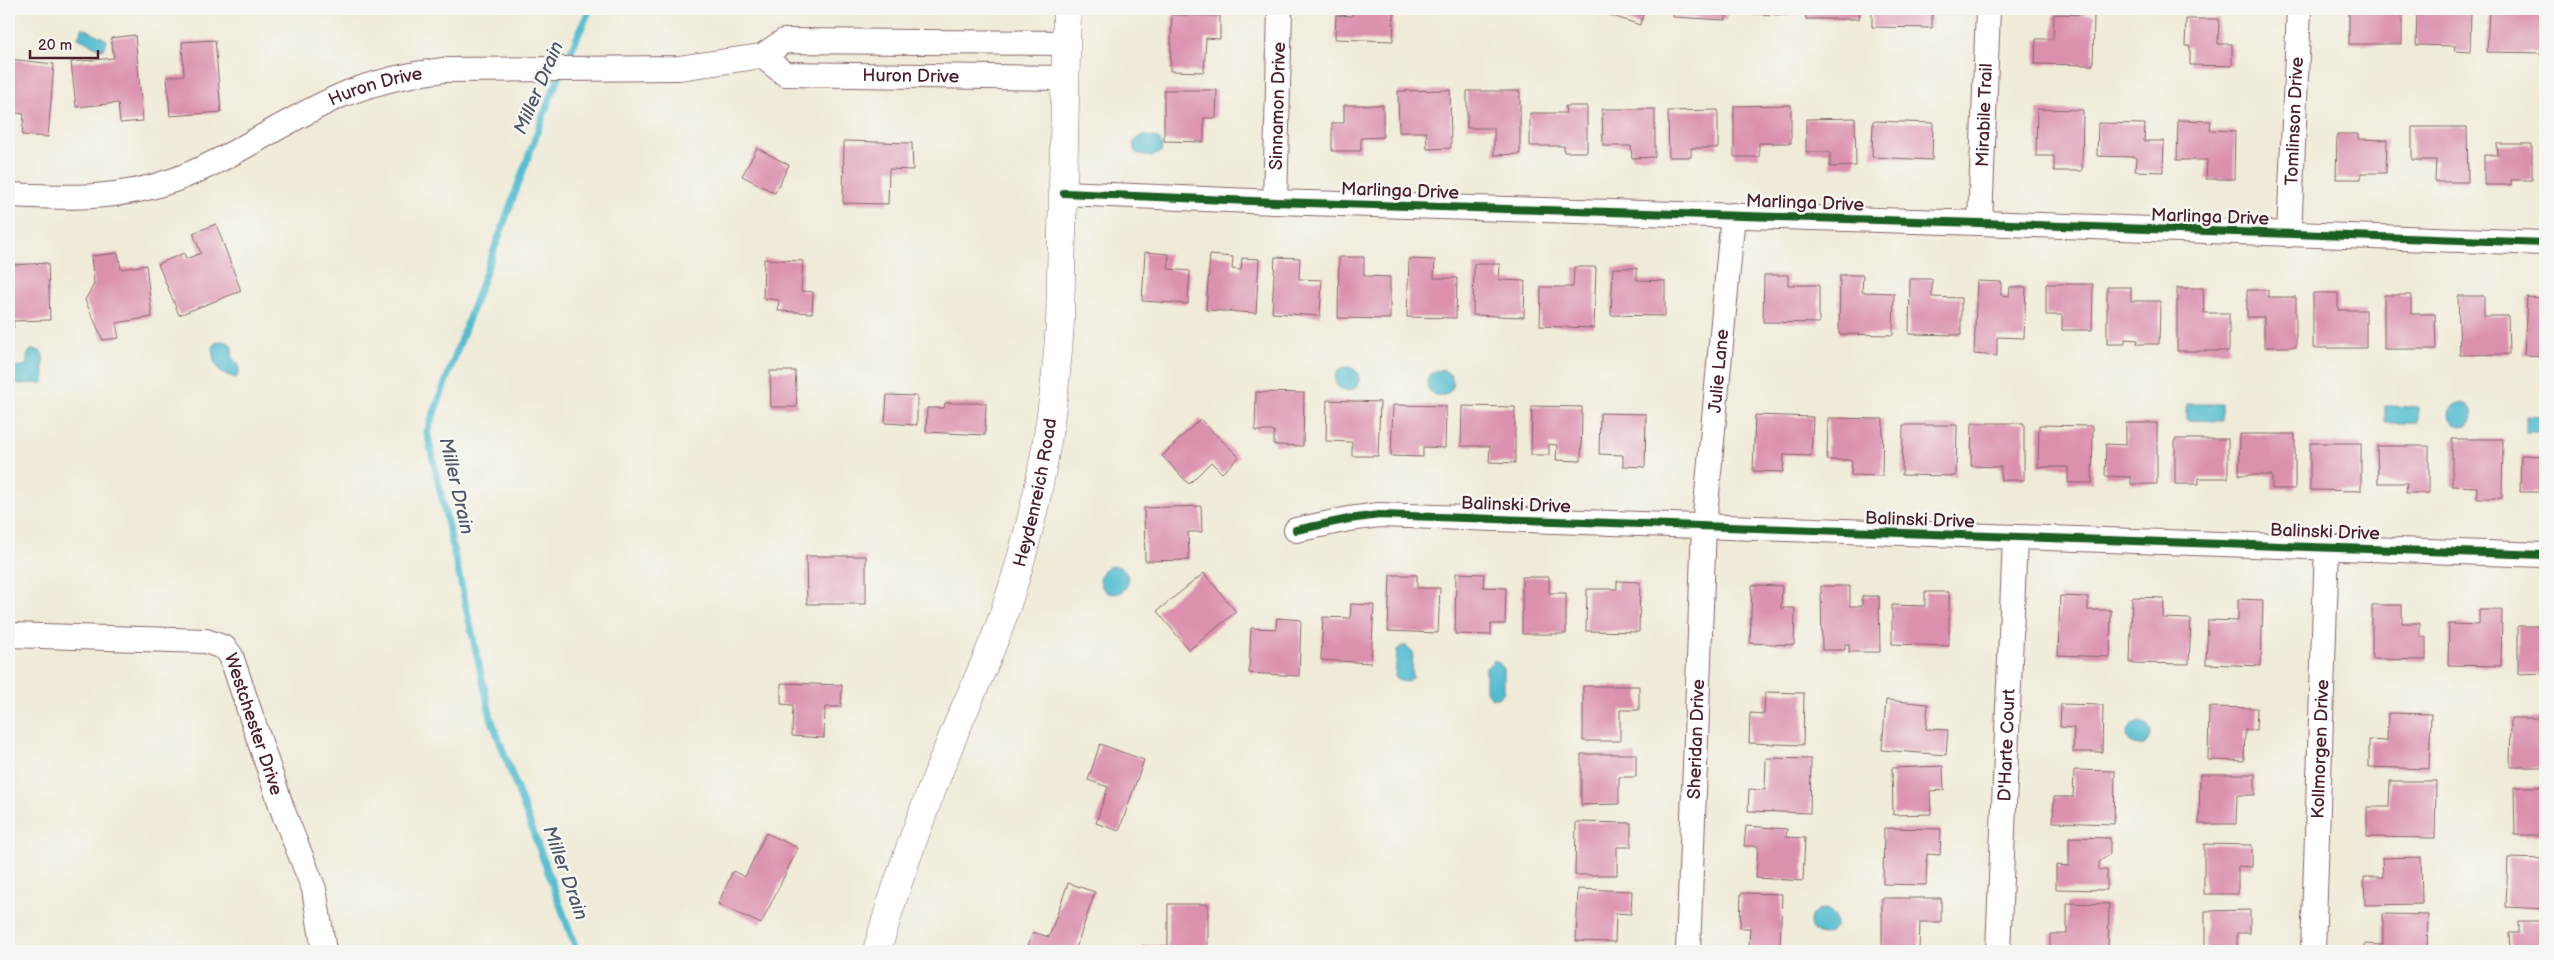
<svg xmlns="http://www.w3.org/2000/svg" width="2554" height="960" viewBox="0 0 2554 960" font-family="'Balsamiq Sans',sans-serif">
  <rect width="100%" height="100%" fill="#f6f6f2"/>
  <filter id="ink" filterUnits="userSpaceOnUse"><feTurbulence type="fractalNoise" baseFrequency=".02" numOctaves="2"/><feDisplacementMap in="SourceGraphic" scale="10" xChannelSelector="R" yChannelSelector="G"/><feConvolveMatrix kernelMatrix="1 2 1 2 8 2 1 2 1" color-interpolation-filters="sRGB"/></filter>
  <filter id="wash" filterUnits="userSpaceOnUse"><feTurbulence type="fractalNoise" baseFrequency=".0096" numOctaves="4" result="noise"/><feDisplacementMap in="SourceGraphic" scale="20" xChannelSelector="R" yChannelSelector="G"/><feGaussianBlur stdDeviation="1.12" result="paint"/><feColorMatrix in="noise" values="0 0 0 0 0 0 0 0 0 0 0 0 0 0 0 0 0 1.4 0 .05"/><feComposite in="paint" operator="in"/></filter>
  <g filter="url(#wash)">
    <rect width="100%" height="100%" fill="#f0ebd8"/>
    <g fill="#53bdd0" stroke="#4e6e7e">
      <polygon points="82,27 107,40 103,50 78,38"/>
      <path d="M1141 136C1153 136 1165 137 1161 152L1151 157 1136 153 1133 143Z"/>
      <polygon points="220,341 229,343 232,347 232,358 239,365 239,373 236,378 221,373 214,361 212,348 215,343"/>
      <polygon points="31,350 38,350 43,354 44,383 9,384 9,367 24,366 27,363 27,355"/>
      <circle cx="1347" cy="379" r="12"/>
      <circle cx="1440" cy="383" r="13"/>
      <circle cx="2461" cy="415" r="12"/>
      <polygon points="2187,404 2222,404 2222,421 2187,420"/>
      <polygon points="2385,406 2418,407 2418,423 2385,423"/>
      <polygon points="2526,416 2545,417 2545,432 2526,432"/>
      <circle cx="1114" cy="580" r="14"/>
      <polygon points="1402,646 1407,646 1413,652 1412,678 1406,682 1400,681 1395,677 1397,650"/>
      <polygon points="1493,661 1497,661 1504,669 1504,692 1498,698 1492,698 1486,691 1486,668"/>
      <circle cx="2139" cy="734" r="12"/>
      <circle cx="1823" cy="922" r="13"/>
    </g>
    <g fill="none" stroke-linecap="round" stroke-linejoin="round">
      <polyline stroke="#53bdd0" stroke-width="7" points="577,951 491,718 427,432 551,95 590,9"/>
    </g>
    <g id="blocks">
      <g fill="#db90ad">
        <polygon points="1353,9 1394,9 1393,41 1335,39 1336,15 1352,16"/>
        <polygon points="1591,9 1645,9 1640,25"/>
        <polygon points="1673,9 1727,9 1726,20 1673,17"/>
        <polygon points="1744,9 1790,9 1790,15 1744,14"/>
        <polygon points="1806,9 1860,9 1859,19 1806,19"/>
        <polygon points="1872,9 1932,9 1932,28 1872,27"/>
        <rect x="2349" y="9" width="53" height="35"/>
        <polygon points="2417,9 2471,9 2470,52 2455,51 2456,46 2416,45"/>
        <polygon points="2489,9 2545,9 2545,53 2487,52"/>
        <polygon points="2054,14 2094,15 2093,65 2035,64 2036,39 2053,39"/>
        <polygon points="1172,15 1220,16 1220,39 1206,38 1204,72 1170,71"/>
        <polygon points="2186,19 2219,19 2218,44 2232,44 2232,66 2190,65 2190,46 2185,46"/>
        <polygon points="135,35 143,121 120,123 118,103 76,107 71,62 114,58 111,38"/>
        <polygon points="215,40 221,112 170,116 167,77 184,75 182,42"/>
        <polygon points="9,59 54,64 48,137 22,135 24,114 9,112"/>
        <polygon points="1164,90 1217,90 1216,118 1204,118 1204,142 1164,141"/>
        <polygon points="1450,90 1451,148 1427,149 1426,132 1399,132 1398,91"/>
        <polygon points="1467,91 1520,91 1520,154 1494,155 1494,128 1467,128"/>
        <polygon points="1344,105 1383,105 1383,137 1361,138 1361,151 1332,151 1332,123 1344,123"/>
        <polygon points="1791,105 1791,143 1759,143 1759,157 1734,157 1734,106"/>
        <polygon points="1565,106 1587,106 1587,152 1564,152 1564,146 1530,146 1530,113 1566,113"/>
        <polygon points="1602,109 1655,109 1655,157 1632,158 1631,146 1603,146"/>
        <polygon points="2037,109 2083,110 2082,171 2054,171 2054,156 2036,156"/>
        <polygon points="1718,110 1718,148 1691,148 1691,157 1669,157 1668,111"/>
        <polygon points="1855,118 1856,166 1830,167 1830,152 1806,152 1806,119"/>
        <polygon points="2178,120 2211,121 2210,130 2235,131 2234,179 2206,179 2207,160 2177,160"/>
        <polygon points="1873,121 1933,123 1932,160 1872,157"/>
        <polygon points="2098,123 2145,124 2144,141 2164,141 2163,172 2135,171 2136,157 2097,156"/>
        <polygon points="2412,127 2467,127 2468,182 2435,182 2436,160 2412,160"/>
        <polygon points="2337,134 2358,134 2358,139 2387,140 2386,173 2361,173 2361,179 2336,179"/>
        <polygon points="844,141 912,143 913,170 889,169 888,204 843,203"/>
        <polygon points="2497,144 2532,144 2532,180 2511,180 2511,185 2484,185 2484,155 2498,155"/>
        <polygon points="757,148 789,165 775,193 742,176"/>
        <polygon points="216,224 241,291 179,315 158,264 184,253 186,259 201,253 193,233"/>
        <polygon points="1145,252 1169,254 1168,269 1190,271 1188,304 1142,301"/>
        <polygon points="118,253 121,269 146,265 152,317 116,323 119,338 103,340 85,300 94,284 91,256"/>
        <polygon points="1210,255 1233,257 1232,269 1241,270 1242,258 1259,259 1256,313 1206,310"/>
        <polygon points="9,256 11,265 48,263 50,320 13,321 14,328 9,326"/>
        <polygon points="1275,257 1300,258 1299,279 1322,280 1320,316 1272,313"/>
        <polygon points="1339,257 1364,257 1364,276 1390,277 1390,319 1338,318"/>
        <polygon points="764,259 803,261 801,291 813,292 812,313 778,311 779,300 763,298"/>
        <polygon points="1409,259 1435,260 1434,278 1457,278 1456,318 1407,317"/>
        <polygon points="1474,264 1500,264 1499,280 1525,281 1524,317 1473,315"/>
        <polygon points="1574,267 1596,267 1594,328 1540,326 1541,287 1573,287"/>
        <polygon points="1613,268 1637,268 1637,280 1665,281 1665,316 1611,315"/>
        <polygon points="1764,275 1788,275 1788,285 1819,285 1819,323 1763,322"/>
        <polygon points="1840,275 1863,275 1862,292 1894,293 1893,335 1839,334"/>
        <polygon points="1910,279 1932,279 1932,297 1961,298 1961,335 1909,334"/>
        <polygon points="1977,281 2001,282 2001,295 2009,296 2010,287 2026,287 2024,338 1997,337 1997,356 1974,354"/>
        <polygon points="2046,284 2093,284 2092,330 2062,330 2062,315 2046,315"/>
        <polygon points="2107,287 2131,287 2131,301 2160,301 2159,344 2137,344 2138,340 2125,339 2125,344 2107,344"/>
        <polygon points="2177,288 2203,288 2204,313 2229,313 2229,351 2177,351"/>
        <polygon points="2247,290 2268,290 2268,297 2296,297 2296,347 2264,347 2264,317 2247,317"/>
        <polygon points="2313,293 2338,293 2338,310 2366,310 2366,348 2313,348"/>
        <polygon points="2384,295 2411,295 2411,314 2435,314 2436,349 2384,349"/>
        <polygon points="2458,296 2484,296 2484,316 2508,316 2509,354 2460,355"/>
        <polygon points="2527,297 2545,298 2545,356 2524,355"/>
        <polygon points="770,371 795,371 797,407 771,407"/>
        <polygon points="1256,392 1304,393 1303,446 1274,445 1274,431 1255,431"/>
        <polygon points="887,395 917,396 917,425 885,423"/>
        <polygon points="1327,400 1380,402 1378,456 1352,456 1352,442 1326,441"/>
        <polygon points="945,403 986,403 985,435 926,432 927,408 944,408"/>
        <polygon points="1393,405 1446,406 1445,448 1423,447 1423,457 1391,456"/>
        <polygon points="1462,406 1515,407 1515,463 1489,462 1490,446 1461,446"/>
        <polygon points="1532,406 1582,407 1581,461 1556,460 1557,445 1549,444 1549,455 1531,455"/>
        <polygon points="1600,413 1646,414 1645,467 1623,466 1623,455 1599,454"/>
        <polygon points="1755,415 1813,417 1811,456 1784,455 1783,472 1753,471"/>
        <polygon points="1828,418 1883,419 1882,476 1851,475 1852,460 1827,460"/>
        <polygon points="1200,419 1239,457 1222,473 1211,462 1189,484 1162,456"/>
        <polygon points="1972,423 2024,423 2024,480 2001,480 2001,467 1971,466"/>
        <polygon points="2126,423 2157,423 2157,484 2131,484 2131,477 2105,476 2106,444 2126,445"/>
        <polygon points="1903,425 1957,425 1956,476 1902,475"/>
        <polygon points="2039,425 2093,426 2092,483 2068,483 2068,467 2038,467"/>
        <polygon points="2240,434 2295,434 2295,489 2272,489 2272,475 2239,475"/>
        <polygon points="2175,439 2228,439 2228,478 2199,478 2199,484 2175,484"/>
        <polygon points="2452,439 2503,439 2502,498 2477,498 2477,487 2452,486"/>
        <polygon points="2310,443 2361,443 2361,491 2310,490"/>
        <polygon points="2377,446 2429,446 2429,493 2406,493 2407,483 2378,483"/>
        <polygon points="2521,455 2545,456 2545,492 2520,492"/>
        <polygon points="1201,506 1202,532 1188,532 1189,560 1145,561 1144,508"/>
        <polygon points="806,556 866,556 866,604 807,604"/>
        <polygon points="1204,573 1236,612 1189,650 1157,611"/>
        <polygon points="1456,573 1484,574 1483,587 1506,588 1505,624 1491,624 1491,635 1455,634"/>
        <polygon points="1390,575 1417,575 1417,588 1440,588 1438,633 1388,631"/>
        <polygon points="1522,577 1549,577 1549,593 1566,593 1566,634 1522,634"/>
        <polygon points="1617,581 1640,582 1639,632 1586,631 1587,589 1617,589"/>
        <polygon points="1752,585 1782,586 1781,608 1795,608 1794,645 1750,643"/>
        <polygon points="1821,586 1850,586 1850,606 1862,606 1862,596 1879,596 1880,652 1849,652 1849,644 1845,644 1845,650 1822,650"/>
        <polygon points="1925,592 1949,592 1949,646 1892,644 1892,605 1925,606"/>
        <polygon points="2060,596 2088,597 2088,610 2111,610 2110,657 2058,655"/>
        <polygon points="2132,597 2164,598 2163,618 2191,619 2189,664 2130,663"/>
        <polygon points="2238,599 2263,600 2261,666 2206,664 2208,620 2238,621"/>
        <polygon points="1351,604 1374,605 1371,663 1321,660 1323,617 1350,618"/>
        <polygon points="2372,605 2402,605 2402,623 2420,623 2420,637 2426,637 2426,660 2372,659"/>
        <polygon points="2479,610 2502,610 2501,666 2448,665 2449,624 2479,625"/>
        <polygon points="1277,618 1301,620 1299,676 1249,673 1251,628 1276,629"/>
        <polygon points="2518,626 2545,626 2545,673 2518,674"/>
        <polygon points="781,683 842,685 841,707 825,707 824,738 792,736 793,705 781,704"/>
        <polygon points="1583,686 1639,686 1639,710 1620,710 1620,741 1583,741"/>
        <polygon points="1765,692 1804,693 1803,745 1749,743 1750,713 1764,714"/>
        <polygon points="1886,700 1928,704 1926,729 1948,730 1946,755 1882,750"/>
        <polygon points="2061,704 2103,705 2102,752 2073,752 2074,728 2060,727"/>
        <polygon points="2209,707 2257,708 2256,730 2245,730 2244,761 2208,760"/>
        <polygon points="2388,713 2431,714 2429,769 2369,767 2369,740 2387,741"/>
        <polygon points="2511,718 2545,718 2545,767 2510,767"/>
        <polygon points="1100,744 1144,760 1119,831 1096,823 1108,787 1088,780"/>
        <polygon points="1581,754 1636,754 1636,777 1619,777 1619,804 1581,805"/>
        <polygon points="1766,758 1811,759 1810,813 1748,811 1749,789 1765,790"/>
        <polygon points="1943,766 1944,790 1930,791 1931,814 1893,815 1892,768"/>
        <polygon points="2074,770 2115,771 2114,824 2053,822 2054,797 2073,797"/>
        <polygon points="2200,774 2255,774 2255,795 2237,795 2236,824 2199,824"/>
        <polygon points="2390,781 2436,781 2435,838 2367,837 2367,807 2389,807"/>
        <polygon points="2514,787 2545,787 2545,835 2515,835"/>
        <polygon points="1576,822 1631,823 1631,847 1617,847 1617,875 1575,875"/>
        <polygon points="1746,826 1787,829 1786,837 1805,838 1803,881 1756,878 1758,846 1744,846"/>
        <polygon points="1884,828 1941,829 1940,855 1927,854 1926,885 1883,884"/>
        <polygon points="766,833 798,848 761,924 718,904 733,871 745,877"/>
        <polygon points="2069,837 2110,838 2110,854 2099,862 2099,870 2107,870 2107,890 2056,889 2056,865 2069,866"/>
        <polygon points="2204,844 2252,845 2252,867 2238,866 2238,894 2204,894"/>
        <polygon points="2421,857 2422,904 2365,905 2364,877 2383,877 2382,858"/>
        <polygon points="2508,858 2545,859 2545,909 2506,907"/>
        <polygon points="1068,883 1095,892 1075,951 1026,951 1033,932 1049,937"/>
        <polygon points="1578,889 1632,891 1631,914 1616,913 1615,942 1576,941"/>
        <polygon points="1741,893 1782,894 1780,949 1749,948 1750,928 1740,928"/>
        <polygon points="1882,898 1941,898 1941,922 1920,922 1919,950 1882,950"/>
        <polygon points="2067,903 2109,904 2108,951 2050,951 2050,934 2067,934"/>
        <polygon points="1168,904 1208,904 1208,951 1142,951 1142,946 1168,946"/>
        <polygon points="2250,910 2250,933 2237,933 2237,951 2205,951 2205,911"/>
        <polygon points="2383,914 2428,915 2427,951 2365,951 2365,944 2383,945"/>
        <polygon points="2519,921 2545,921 2545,951 2501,951 2501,948 2510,948 2509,933 2519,933"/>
      </g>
    </g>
  </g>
  <g filter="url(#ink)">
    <use href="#blocks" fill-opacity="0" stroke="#846668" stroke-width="1"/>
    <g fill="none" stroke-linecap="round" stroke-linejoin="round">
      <defs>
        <g id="street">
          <path id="s1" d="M762 56 785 74 1065 78"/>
          <polyline points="1064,193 1275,202 1980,223 2545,243"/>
          <path id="s2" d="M9 195C67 198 118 200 174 180 235 158 288 117 347 93 379 81 410 74 443 70L679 68 762 56 784 41 1066 43"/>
          <path id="s3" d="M1275 202 1280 9"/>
          <path id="s4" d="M1980 223 1988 9"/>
          <path id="s5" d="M2289 235 2299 9"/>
          <polyline points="1296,530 1349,519 1379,515 2545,555"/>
          <path id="s6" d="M9 635 206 641 225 648 231 656 284 814 314 889 324 951"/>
          <path id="s7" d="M1688 951 1704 526 1733 215"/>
          <path id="s8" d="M1998 951 2015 538"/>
          <path id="s9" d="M2313 951 2327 546"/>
        </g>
        <g id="secondary">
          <path id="s10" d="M877 951C897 879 923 810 951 741 967 701 987 662 1001 622 1035 526 1054 424 1060 322L1067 9"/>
        </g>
      </defs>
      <use href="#street" stroke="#846668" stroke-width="26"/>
      <use href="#secondary" stroke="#846668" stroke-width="29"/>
      <use href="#street" stroke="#fff" stroke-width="24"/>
      <use href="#secondary" stroke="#fff" stroke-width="28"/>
      <defs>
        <g id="cycleway">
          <polyline points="1064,193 1275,202 1980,223 2545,243"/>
          <polyline points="1296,530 1349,519 1379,515 2545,555"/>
        </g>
      </defs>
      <use href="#cycleway" stroke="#f6f6f2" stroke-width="11"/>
      <use href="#cycleway" stroke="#1b5e20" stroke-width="8"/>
    </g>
  </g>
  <g text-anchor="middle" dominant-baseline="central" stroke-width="5" stroke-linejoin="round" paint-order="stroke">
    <g font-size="18" fill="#4a1f2b" stroke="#f6f6f2">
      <text stroke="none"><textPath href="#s1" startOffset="155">Huron Drive</textPath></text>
      <text stroke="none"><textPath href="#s2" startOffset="390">Huron Drive</textPath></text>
      <text stroke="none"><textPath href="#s3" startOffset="96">Sinnamon Drive</textPath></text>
      <text stroke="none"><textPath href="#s4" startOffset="108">Mirabile Trail</textPath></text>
      <text stroke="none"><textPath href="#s5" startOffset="114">Tomlinson Drive</textPath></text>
      <text transform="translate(1400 191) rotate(2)">Marlinga Drive</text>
      <text transform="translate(1805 203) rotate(2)">Marlinga Drive</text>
      <text transform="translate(2210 217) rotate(2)">Marlinga Drive</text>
      <text stroke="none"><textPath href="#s7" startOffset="581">Julie Lane</textPath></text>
      <text stroke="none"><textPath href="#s10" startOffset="486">Heydenreich Road</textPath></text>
      <text transform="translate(1516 505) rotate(2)">Balinski Drive</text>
      <text transform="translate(1920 520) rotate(2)">Balinski Drive</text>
      <text transform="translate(2325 532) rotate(2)">Balinski Drive</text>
      <text stroke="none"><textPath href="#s6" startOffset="299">Westchester Drive</textPath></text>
      <text stroke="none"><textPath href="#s7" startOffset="212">Sheridan Drive</textPath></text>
      <text stroke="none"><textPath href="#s8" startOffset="206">D'Harte Court</textPath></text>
      <text stroke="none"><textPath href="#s9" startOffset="202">Kollmorgen Drive</textPath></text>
    </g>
    <g font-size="19" font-style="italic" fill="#4d5665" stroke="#f6f6f2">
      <text transform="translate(539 88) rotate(-67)">Miller Drain</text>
      <text transform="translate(456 486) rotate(77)">Miller Drain</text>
      <text transform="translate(565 873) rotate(70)">Miller Drain</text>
    </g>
  </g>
  <rect width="2554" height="960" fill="none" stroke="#f6f6f2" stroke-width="30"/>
  <path d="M30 50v8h68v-8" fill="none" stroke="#4a1f2b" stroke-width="2.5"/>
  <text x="38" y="50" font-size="15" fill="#4a1f2b" stroke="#f6f6f2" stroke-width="4" paint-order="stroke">20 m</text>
</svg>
